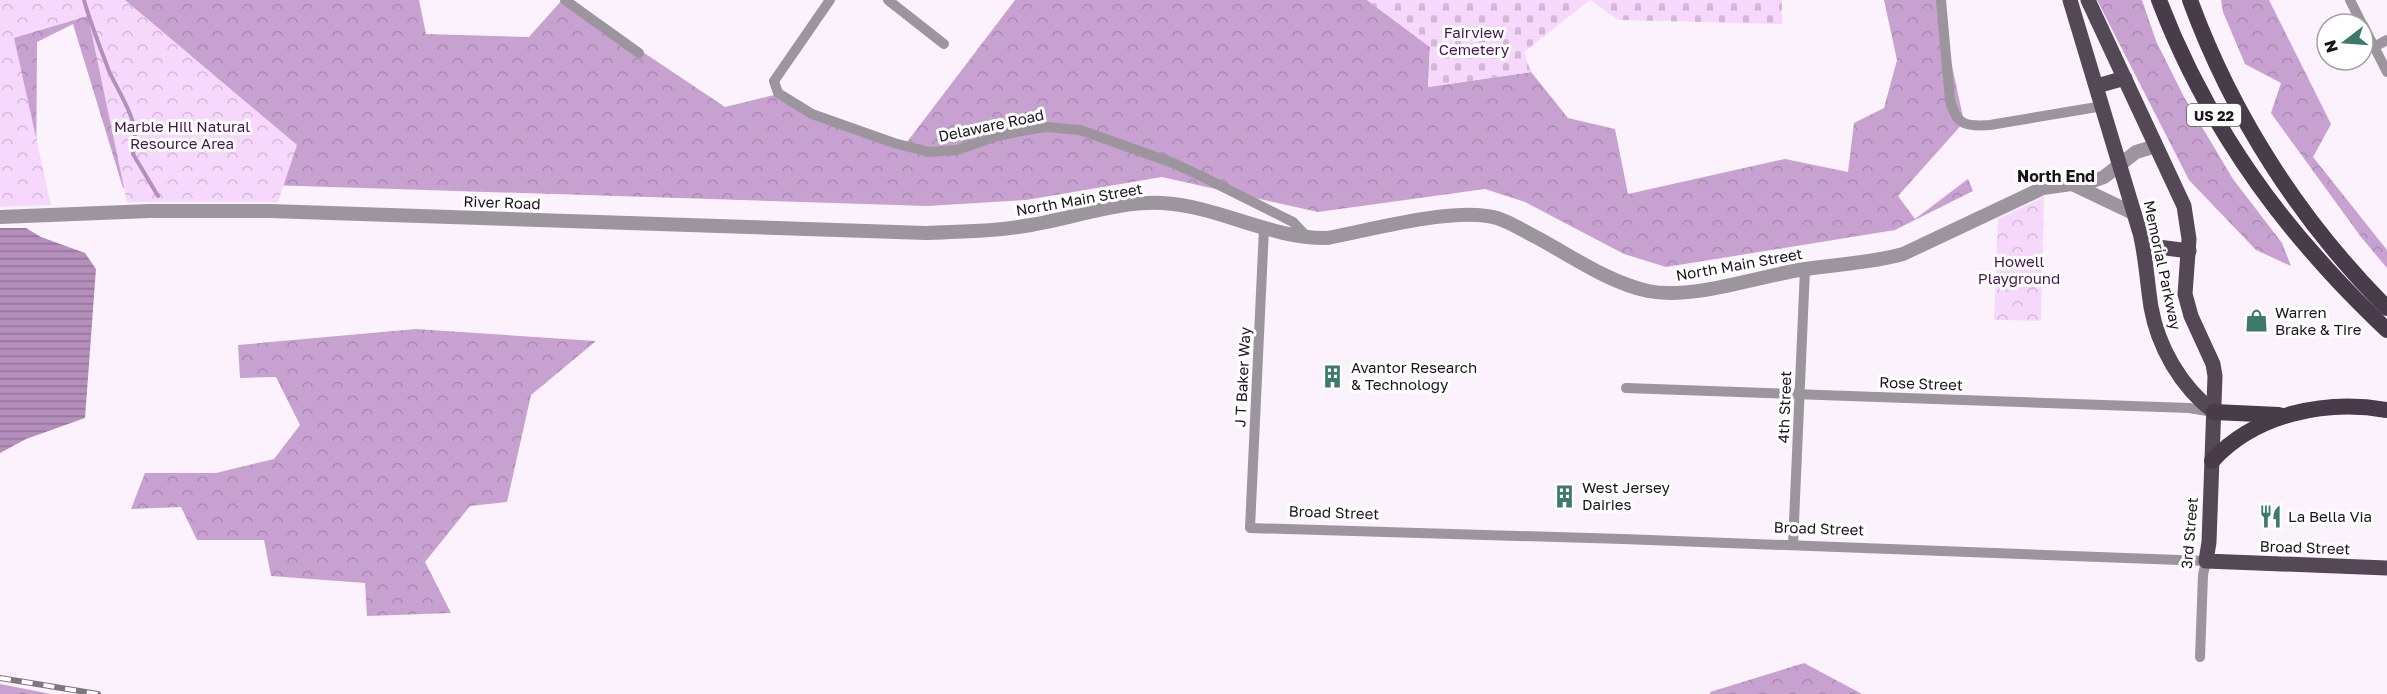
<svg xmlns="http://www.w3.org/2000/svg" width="2387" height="694" viewBox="0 0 2387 694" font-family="'Golos Text',sans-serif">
  <defs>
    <pattern id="forest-crowns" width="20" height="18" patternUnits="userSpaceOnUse" patternTransform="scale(1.5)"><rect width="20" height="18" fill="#c7a1cf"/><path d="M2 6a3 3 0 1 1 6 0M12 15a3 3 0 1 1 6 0" fill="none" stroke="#aa8ab1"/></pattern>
    <pattern id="cemetery-stones" width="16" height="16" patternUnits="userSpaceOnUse" patternTransform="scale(1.5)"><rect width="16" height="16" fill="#f7d8fd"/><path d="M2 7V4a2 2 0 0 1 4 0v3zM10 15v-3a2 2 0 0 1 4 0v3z" fill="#d3b8d8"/></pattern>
    <pattern id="park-crowns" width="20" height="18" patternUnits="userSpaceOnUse" patternTransform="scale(1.5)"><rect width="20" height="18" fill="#f7d8fd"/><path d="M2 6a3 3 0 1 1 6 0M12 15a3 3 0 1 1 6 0" fill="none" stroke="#d3b8d8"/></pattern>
    <pattern id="water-rules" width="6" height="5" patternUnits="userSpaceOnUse" patternTransform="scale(1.5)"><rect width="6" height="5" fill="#b48fbc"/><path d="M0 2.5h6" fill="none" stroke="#927498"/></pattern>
  </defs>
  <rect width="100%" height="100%" fill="#fcf2fe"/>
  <g fill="url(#forest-crowns)">
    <polygon points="0,0 419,0 426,34 529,37 562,0 565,0 725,107 774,95 904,146 1015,0 1367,0 1430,47 1428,87 1531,72 1568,118 1615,129 1628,194 1785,159 1848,172 1854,123 1884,108 1897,60 1884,0 1938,0 1964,122 1898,196 1915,219 1968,179 1973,191 1895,230 1666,267 1624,254 1525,202 1485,189 1318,212 1162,177 1026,200 927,206 270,185 123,188 73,24 37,42 36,190"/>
    <polygon points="2097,0 2142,0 2156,41 2184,97 2233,179 2282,243 2291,266 2256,250 2189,180"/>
    <polygon points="2221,0 2269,0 2331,124 2313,157 2387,250 2387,268 2361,237 2271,113 2281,83 2245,64 2223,12"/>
    <polygon points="416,329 596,341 531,395 507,502 470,506 425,562 451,613 367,616 365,583 271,576 264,540 197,540 181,507 131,509 145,473 216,473 274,459 300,425 276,377 240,378 238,345"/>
    <polygon points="1804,663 1862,694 1710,694 1710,692"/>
    <polygon points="0,684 51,694 0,694"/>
  </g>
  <polygon fill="url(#cemetery-stones)" points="1367,0 1782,0 1782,24 1618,20 1590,0 1524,52 1531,72 1428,87 1430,47"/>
  <g fill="url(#park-crowns)">
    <polygon points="0,0 125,0 297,145 278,202 127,202 88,16 14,38 51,205 0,207"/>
    <polygon points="2044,197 2041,321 1994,320 1998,219"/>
  </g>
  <polygon fill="url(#water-rules)" points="0,228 26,228 41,237 85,253 96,269 85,418 26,439 0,453"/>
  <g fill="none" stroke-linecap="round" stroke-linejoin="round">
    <path stroke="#b48fbc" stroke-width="4" d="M84 0C91 25 100 47 109 71 121 98 142 123 133 154L158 196"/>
    <g stroke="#9c959e" stroke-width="10">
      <polyline points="565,0 639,53"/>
      <polyline points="830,0 774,81 778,93 812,114 894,143 929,152 957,150 997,136 1032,129 1047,127 1080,130 1173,163 1199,175 1293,222 1308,238"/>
      <polyline points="888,0 944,44"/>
      <path d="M1941 0 1950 100C1956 125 1966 127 1990 125L2103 106"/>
      <polyline points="2350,0 2362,24"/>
      <polyline points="2363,25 2387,72"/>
      <polyline points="2374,47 2387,40"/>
      <polyline points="1264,228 1250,528 1623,539 2206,561 2203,575 2200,657"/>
      <polyline points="1626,388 2189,408 2213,412"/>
      <polyline points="1793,545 1805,269"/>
    </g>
    <g stroke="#9c959e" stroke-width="14">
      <polyline points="2072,184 2135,214"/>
      <path d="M0 217 150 211H270L926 233C961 232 997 231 1031 225 1074 218 1118 201 1162 203 1219 206 1270 239 1327 238 1371 230 1456 206 1497 218 1510 222 1522 230 1534 236 1570 255 1607 282 1648 291 1694 300 1758 276 1805 269 1838 264 1871 263 1903 254L2043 188 2093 181 2104 177 2136 152 2156 146"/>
    </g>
    <g stroke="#544856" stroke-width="15">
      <path d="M2070 0 2140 233C2146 257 2147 282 2151 307 2158 347 2181 387 2214 412"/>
      <polyline points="2088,0 2184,206 2189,239 2185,294 2191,316 2213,364 2215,376 2209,542 2206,561 2387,568"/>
      <polyline points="2097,86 2125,78"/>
      <polyline points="2143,245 2189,251"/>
    </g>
    <g stroke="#483b4a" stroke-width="16">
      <path d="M2159 0C2195 95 2251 185 2320 261 2341 285 2364 308 2387 330"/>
      <path d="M2190 0C2232 115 2300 221 2387 308"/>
      <polyline points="2214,412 2279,415"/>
      <path d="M2212 461C2255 414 2325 399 2387 410"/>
    </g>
    <defs>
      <polyline id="rail" points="0,678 98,694"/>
    </defs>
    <use href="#rail" stroke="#7e7780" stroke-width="6"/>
    <use href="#rail" stroke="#fff" stroke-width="4" stroke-dasharray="11" stroke-linecap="butt"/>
  </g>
  <defs>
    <symbol id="shop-bare" viewBox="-9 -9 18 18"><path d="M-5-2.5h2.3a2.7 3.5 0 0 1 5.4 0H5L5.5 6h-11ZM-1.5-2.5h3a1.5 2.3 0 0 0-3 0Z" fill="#3d7b68" stroke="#fff" stroke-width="2.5" paint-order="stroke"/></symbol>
    <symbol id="building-bare" viewBox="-9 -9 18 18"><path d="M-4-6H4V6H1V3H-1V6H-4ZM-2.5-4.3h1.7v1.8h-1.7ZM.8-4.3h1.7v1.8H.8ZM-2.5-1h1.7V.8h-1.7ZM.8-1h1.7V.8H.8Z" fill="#3d7b68" stroke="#fff" stroke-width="2.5" paint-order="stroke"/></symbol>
    <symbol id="restaurant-bare" viewBox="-9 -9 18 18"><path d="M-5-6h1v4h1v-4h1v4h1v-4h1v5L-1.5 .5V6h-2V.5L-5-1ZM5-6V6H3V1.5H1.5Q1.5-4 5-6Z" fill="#3d7b68" stroke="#fff" stroke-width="2.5" paint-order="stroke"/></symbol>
  </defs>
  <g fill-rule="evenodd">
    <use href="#shop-bare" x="2240" y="304" width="33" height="33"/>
    <use href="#building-bare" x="1316" y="360" width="33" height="33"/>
    <use href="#building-bare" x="1548" y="480" width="33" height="33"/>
    <use href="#restaurant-bare" x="2254" y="500" width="33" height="33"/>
  </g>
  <g text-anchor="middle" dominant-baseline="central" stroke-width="6" stroke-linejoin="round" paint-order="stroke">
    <rect fill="#fff" stroke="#5f5b60" stroke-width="1.5" x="2187" y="104" width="54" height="22" rx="4.5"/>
    <g font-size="14" font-weight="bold" fill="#1a151c">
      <text x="2214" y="115">US 22</text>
    </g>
    <g font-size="15" fill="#45154e" stroke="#fff">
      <text x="1474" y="32">Fairview<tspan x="1474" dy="17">Cemetery</tspan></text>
      <text x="182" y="126">Marble Hill Natural<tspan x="182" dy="17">Resource Area</tspan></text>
      <text x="2019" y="261">Howell<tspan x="2019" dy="17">Playground</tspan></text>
    </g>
    <g font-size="15" fill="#1a151c" stroke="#fff">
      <text transform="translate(991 125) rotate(-12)">Delaware Road</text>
      <text transform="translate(1079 199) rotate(-10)">North Main Street</text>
      <text transform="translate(502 202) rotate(2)">River Road</text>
      <text transform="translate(1739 264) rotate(-10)">North Main Street</text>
      <text transform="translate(2163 265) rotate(78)">Memorial Parkway</text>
      <text transform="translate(1242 377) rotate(-87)">J T Baker Way</text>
      <text transform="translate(1921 383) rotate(2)">Rose Street</text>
      <text transform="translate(1784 407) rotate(-88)">4th Street</text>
      <text transform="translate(1334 512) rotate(2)">Broad Street</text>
      <text transform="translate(1819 528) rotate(2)">Broad Street</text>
      <text transform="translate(2189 533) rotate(-85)">3rd Street</text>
      <text transform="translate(2305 547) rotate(2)">Broad Street</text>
    </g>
    <g font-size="15" fill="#1a151c" stroke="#fff" text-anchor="start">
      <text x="2275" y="312">Warren<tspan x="2275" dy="17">Brake &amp; Tire</tspan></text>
      <text x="1351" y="367">Avantor Research<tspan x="1351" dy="17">&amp; Technology</tspan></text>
      <text x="1582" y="487">West Jersey<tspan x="1582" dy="17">Dairies</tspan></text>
      <text x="2288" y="516">La Bella Via</text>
    </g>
    <g font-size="16" font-weight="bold" fill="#1a151c" stroke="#fff">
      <text x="2056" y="176">North End</text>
    </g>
  </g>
  <g transform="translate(2345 42) rotate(253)"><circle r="28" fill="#ffffff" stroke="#a3a1a4" stroke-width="1.5"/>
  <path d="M0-4.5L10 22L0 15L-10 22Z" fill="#3d7b68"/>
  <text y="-9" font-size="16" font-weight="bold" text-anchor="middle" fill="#1a151c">N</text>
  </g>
</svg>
